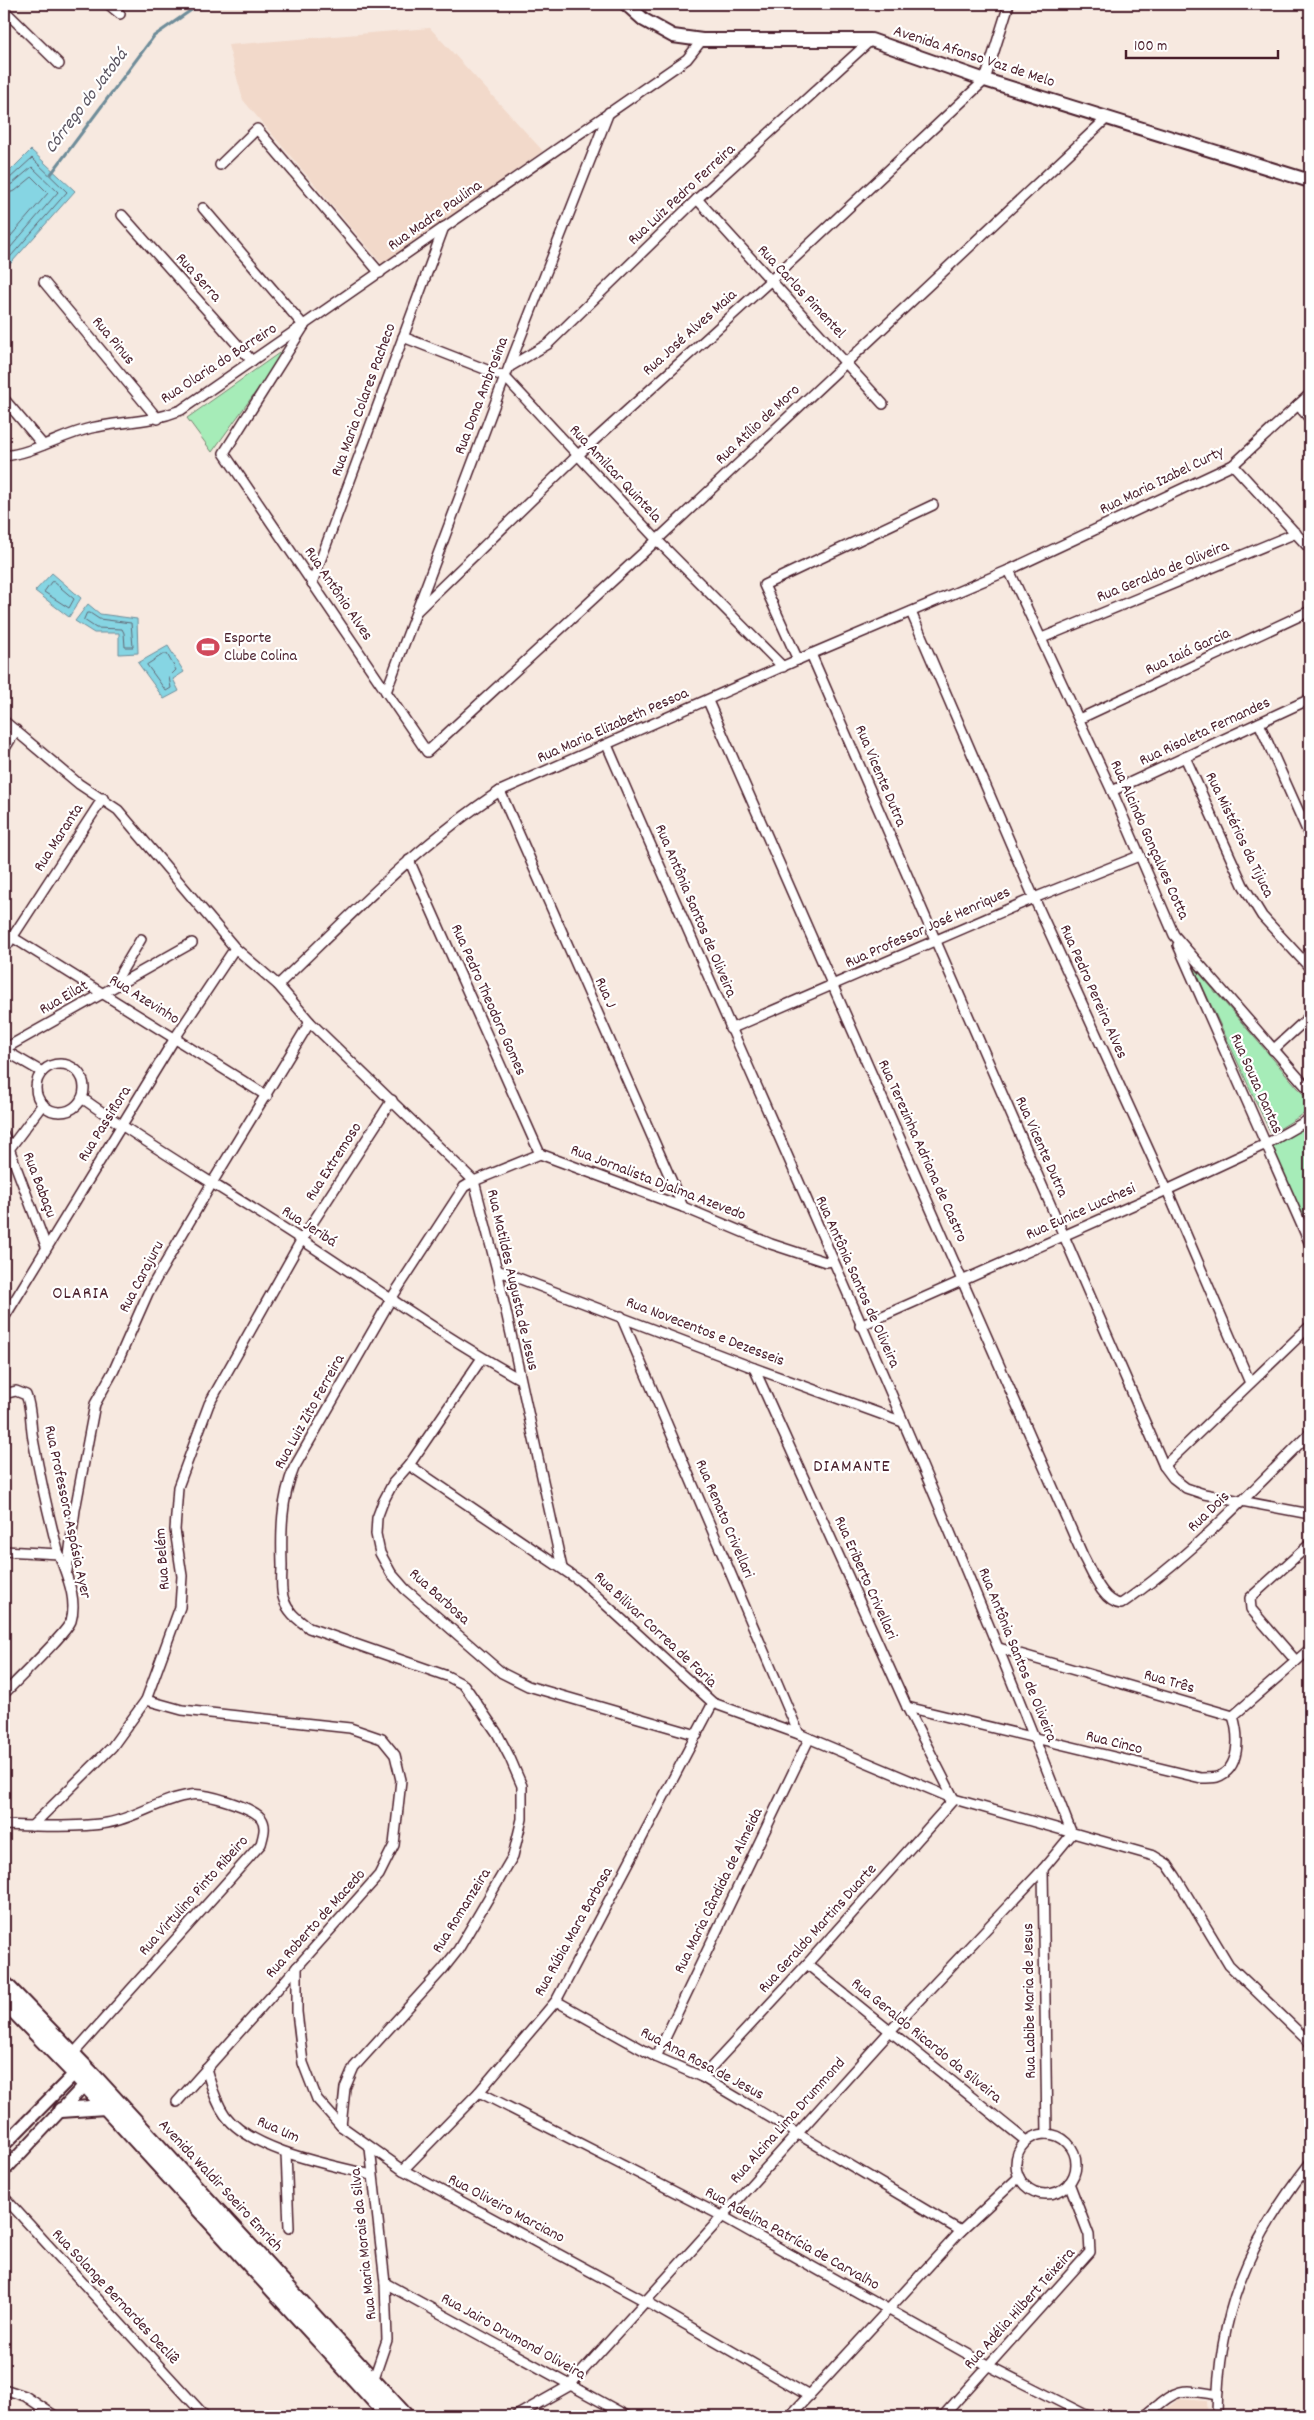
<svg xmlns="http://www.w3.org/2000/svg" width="1314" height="2420" viewBox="0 0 1314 2420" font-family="Dekko,sans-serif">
  <rect width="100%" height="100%" fill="#f7e9e0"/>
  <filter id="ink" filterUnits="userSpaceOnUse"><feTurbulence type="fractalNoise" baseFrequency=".02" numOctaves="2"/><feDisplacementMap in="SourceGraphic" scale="10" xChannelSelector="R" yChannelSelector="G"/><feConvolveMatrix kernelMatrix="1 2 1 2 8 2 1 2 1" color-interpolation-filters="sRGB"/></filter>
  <g filter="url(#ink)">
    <g fill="#f2d9ca">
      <polygon points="430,28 543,151 382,264 243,100 228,45"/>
      <polygon points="1179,2399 1206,2401 1207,2416 1157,2416"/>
    </g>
    <g fill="#a6ecb8" stroke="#788672">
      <polygon points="289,346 212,452 187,418"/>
      <polygon points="1193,966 1310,1102 1310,1110 1271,1134"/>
      <polygon points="1310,1124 1310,1230 1309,1232 1271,1147"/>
    </g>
    <g fill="#86d5e3" stroke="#6e8c99">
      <polygon points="31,150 75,191 4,271 4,177"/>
      <polygon points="52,573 81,598 69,617 35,591"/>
      <polygon points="88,604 100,614 137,619 138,653 119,654 119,633 94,633 75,621"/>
      <polygon points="168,646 184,672 173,679 179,691 164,699 138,663"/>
    </g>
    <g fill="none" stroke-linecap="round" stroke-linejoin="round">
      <g stroke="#626875" stroke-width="1">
        <polyline points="4,180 9,179 32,158 67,192 4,264"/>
        <polyline points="4,186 12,184 32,167 58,192 4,255"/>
        <polyline points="4,194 15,191 32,177 48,193 4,244"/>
        <polygon points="54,582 74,599 69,608 44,592 51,582"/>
        <polygon points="87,613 90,613 99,619 131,623 133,647 125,647 124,633 122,629 96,628 84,620"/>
        <polygon points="164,654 167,654 176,670 169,677 171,688 166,691 147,665"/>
      </g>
      <polyline stroke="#6e8c99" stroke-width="3" points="51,174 154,36 200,4"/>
      <defs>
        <g id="minor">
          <polyline points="108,4 120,14"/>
          <polyline points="4,10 59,64"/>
          <polyline points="220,165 257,129 380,273"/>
          <polyline points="697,199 883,404"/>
          <polyline points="203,208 304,326"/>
          <polyline points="122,215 252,361"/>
          <polyline points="44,282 158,419"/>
          <polyline points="304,326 224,453 427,752 657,540 1107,118"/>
          <polyline points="403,337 505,377 657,540 783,667"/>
          <polyline points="509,367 548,344 697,199 871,40"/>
          <polyline points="4,399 43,445"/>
          <polyline points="1298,405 1310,419"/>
          <path d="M4 456C34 453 61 435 91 428 123 421 149 423 181 410L687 59 702 40"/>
          <polyline points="1233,465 1310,549"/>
          <polyline points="1009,570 1112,791 1174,935 1310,1091"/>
          <polyline points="312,583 444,227"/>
          <polyline points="418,610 577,456 770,281 985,80 1009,4"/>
          <polyline points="911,612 1034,898 1167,1190 1250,1383"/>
          <polyline points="1042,638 1296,533"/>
          <polyline points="811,654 1164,1466 1173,1478 1186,1488 1204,1494 1310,1514"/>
          <polyline points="798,660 764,585 933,505"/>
          <polyline points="386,692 505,377 609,112"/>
          <path d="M708 701 1083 1556C1091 1570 1102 1602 1121 1604 1191 1556 1250 1493 1310 1433"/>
          <polyline points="1079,719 1310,611"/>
          <polyline points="4,721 79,784 118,810 235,948 278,985 310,1022 474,1181 497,1270 562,1568"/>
          <polyline points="1259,723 1310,837"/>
          <path d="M607 745C764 1107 930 1466 1072 1834"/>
          <polyline points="4,750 16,730"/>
          <polyline points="1185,757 1243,885 1262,916 1310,968"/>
          <polyline points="500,791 683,1207"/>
          <polyline points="1112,791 1310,699"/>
          <polyline points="409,860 540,1154"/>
          <polyline points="4,932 267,1096"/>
          <polyline points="1178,945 1310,1244"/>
          <polyline points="4,950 103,798"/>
          <polyline points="114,984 141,939"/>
          <path d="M278 985C349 917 417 845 500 791L811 654 1009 570 1233 465 1310 394"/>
          <polyline points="730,1029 1034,898 1139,856"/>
          <polyline points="4,1049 192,943"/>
          <polyline points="4,1050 42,1072"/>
          <polyline points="1273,1050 1310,1016"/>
          <circle cx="60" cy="1088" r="24"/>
          <path d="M82 1098C153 1149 229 1192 302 1240 374 1287 444 1337 520 1379"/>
          <polyline points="4,1135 46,1246"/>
          <polyline points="4,1156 43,1104"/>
          <polyline points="497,1270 754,1368 903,1422"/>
          <polyline points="621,1316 799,1734"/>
          <polyline points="4,1318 175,1038 235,948"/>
          <polyline points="860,1326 1167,1190 1266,1144 1310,1119"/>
          <polyline points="482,1358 409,1465 393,1483 383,1502 377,1518 376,1534 380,1553 391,1573 405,1589 502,1673 528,1686 697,1735"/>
          <path d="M4 1394 16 1391 26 1395C32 1409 30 1424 33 1439 40 1477 48 1514 58 1551 65 1573 78 1597 71 1621 66 1634 16 1681 4 1694"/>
          <polyline points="409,1465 580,1581 713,1703 799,1734 954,1799 1154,1856 1167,1864 1176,1877 1229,1965 1310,2043"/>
          <polyline points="1164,1466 1310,1326"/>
          <polyline points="4,1551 59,1554"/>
          <polyline points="67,1571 75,1510 95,1404 114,1370 148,1293 212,1183 310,1022"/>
          <polyline points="999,1648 1233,1716"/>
          <polyline points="1296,1661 1251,1609 1250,1598 1310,1544"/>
          <polyline points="146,1700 182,1710 350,1728 382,1739 395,1755 401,1780 394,1845 379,1875 177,2102"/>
          <path d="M907 1707 1201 1778C1206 1778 1212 1778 1217 1777 1241 1769 1239 1735 1233 1716"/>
          <polyline points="1233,1716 1310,1649"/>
          <path d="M4 1825C33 1826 78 1828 107 1823 136 1818 161 1799 190 1795 204 1792 252 1807 261 1818 267 1826 263 1836 261 1844L73 2054"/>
          <polyline points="32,1826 112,1747 146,1700 180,1607 182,1576 175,1530 178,1487 209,1404 302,1239 392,1100"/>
          <polyline points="1043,1869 1047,2134"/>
          <polyline points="807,1964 1026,2141"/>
          <polyline points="297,1967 297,2012 303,2063 317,2099 341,2126 403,2170 647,2302 809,2396"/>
          <polyline points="556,2001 656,2057 702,2077 961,2231"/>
          <polyline points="656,2057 809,1739"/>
          <path d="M206 2069C211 2084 215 2101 225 2115 251 2151 331 2165 372 2175"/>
          <polyline points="702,2077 807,1964 954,1799 907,1707 754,1368"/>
          <polyline points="479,2092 722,2216 989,2366 1088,2416"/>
          <path d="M341 2126 345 2088 354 2067 443 1969 458 1950 513 1856 522 1819V1786L510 1758 497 1733 469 1692 464 1685 447 1676 309 1628C299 1620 288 1613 284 1600 280 1590 282 1577 282 1566 281 1532 281 1499 294 1468L391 1299 464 1187 474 1181 540 1154 683 1207 771 1244 826 1262 832 1261"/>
          <circle cx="1046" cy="2164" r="30"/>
          <polyline points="370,2148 385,2283 387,2340 372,2384"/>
          <polyline points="286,2153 289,2228"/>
          <polyline points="403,2170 479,2092 556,2001 713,1703"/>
          <polyline points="4,2197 205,2416"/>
          <polyline points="385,2283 627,2416"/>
          <polyline points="4,2389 25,2396 55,2416"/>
          <polyline points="516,2416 569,2386 890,2031 1043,1869 1072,1834"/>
          <polyline points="790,2416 961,2231 1019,2177"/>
          <polyline points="943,2416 1090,2252 1089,2235 1069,2183"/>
          <path d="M1145 2416C1177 2390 1176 2387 1217 2395"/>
          <path d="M1217 2416C1218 2313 1247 2243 1310 2163"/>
        </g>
        <g id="tertiary">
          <polyline points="4,2145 80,2068"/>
          <polyline points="4,2171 90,2079"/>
        </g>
        <polyline id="secondary" points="626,4 644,20 673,36 702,40 871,40 985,80 1310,181"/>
        <g id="primary">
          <polyline points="4,1983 94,2076 406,2416"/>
          <polyline points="4,2001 75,2074 388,2416"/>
          <polyline points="61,2110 105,2107"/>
        </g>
      </defs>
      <use href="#minor" stroke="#4a1f2b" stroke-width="12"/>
      <use href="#tertiary" stroke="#4a1f2b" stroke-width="15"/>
      <use href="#secondary" stroke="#4a1f2b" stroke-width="16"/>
      <use href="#primary" stroke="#4a1f2b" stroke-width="18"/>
      <use href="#minor" stroke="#fff" stroke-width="9"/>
      <use href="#tertiary" stroke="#fff" stroke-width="11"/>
      <use href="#secondary" stroke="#fff" stroke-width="12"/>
      <use href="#primary" stroke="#fff" stroke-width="14"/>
    </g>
  </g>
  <defs>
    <symbol id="stadium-bare" viewBox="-9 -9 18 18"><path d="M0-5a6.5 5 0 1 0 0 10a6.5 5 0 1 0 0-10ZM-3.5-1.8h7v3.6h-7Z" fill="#d1495b" stroke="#fff" stroke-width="2.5" paint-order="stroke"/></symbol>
  </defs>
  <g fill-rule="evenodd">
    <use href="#stadium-bare" x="192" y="631" width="32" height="32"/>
  </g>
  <g text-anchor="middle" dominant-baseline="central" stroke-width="4.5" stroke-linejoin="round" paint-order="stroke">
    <g font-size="16" fill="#4a1f2b" stroke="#fff">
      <text transform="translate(974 57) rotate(18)">Avenida Afonso Vaz de Melo</text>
      <text transform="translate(682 195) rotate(-43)">Rua Luiz Pedro Ferreira</text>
      <text transform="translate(435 216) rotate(-35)">Rua Madre Paulina</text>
      <text transform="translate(198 278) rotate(48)">Rua Serra</text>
      <text transform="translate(801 292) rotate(47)">Rua Carlos Pimentel</text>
      <text transform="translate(690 333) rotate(-42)">Rua José Alves Maia</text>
      <text transform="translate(113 341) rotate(50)">Rua Pinus</text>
      <text transform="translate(219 364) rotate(-33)">Rua Olaria do Barreiro</text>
      <text transform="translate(482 396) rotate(-69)">Rua Dona Ambrosina</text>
      <text transform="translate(364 400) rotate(-70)">Rua Maria Colares Pacheco</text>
      <text transform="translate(758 425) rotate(-43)">Rua Atílio de Moro</text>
      <text transform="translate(615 474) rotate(47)">Rua Amilcar Quintela</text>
      <text transform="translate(1162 481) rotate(-26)">Rua Maria Izabel Curty</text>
      <text transform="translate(1163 572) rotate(-22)">Rua Geraldo de Oliveira</text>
      <text transform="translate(338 594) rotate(56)">Rua Antônio Alves</text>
      <text transform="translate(1188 652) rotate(-25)">Rua Iaiá Garcia</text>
      <text transform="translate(613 726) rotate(-24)">Rua Maria Elizabeth Pessoa</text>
      <text transform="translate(1205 732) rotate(-25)">Rua Risoleta Fernandes</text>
      <text transform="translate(880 776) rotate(67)">Rua Vicente Dutra</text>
      <text transform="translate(1239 835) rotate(64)">Rua Mistérios da Tijuca</text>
      <text transform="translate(59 838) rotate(-57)">Rua Maranta</text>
      <text transform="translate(1149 840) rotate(66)">Rua Alcindo Gonçalves Cotta</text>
      <text transform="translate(695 911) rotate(67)">Rua Antônia Santos de Oliveira</text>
      <text transform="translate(928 928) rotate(-24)">Rua Professor José Henriques</text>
      <text transform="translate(1093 992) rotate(66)">Rua Pedro Pereira Alves</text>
      <text transform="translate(605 993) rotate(66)">Rua J</text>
      <text transform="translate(64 998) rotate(-30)">Rua Eilat</text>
      <text transform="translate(144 1000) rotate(32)">Rua Azevinho</text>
      <text transform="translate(488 1000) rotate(66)">Rua Pedro Theodoro Gomes</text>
      <text transform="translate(1256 1084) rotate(66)">Rua Souza Dantas</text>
      <text transform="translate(105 1124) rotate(-58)">Rua Passiflora</text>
      <text transform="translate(1041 1147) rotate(66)">Rua Vicente Dutra</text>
      <text transform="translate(922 1151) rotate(66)">Rua Terezinha Adriana de Castro</text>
      <text transform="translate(334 1162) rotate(-57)">Rua Extremoso</text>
      <text transform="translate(658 1183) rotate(21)">Rua Jornalista Djalma Azevedo</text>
      <text transform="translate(39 1185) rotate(69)">Rua Babaçu</text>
      <text transform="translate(1081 1212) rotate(-24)">Rua Eunice Lucchesi</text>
      <text transform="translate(309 1227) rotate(33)">Rua Jeribá</text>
      <text transform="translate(142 1277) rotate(-62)">Rua Carajuru</text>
      <text transform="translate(512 1280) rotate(77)">Rua Matildes Augusta de Jesus</text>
      <text transform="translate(857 1282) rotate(66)">Rua Antônia Santos de Oliveira</text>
      <text transform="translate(705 1332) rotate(21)">Rua Novecentos e Dezesseis</text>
      <text transform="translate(310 1412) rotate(-61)">Rua Luiz Zito Ferreira</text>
      <text transform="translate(67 1512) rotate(78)">Rua Professora Aspásia Ayer</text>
      <text transform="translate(1209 1512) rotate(-44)">Rua Dois</text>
      <text transform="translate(724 1519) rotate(67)">Rua Renato Crivellari</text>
      <text transform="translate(163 1559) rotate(-94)">Rua Belém</text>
      <text transform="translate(865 1578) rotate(66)">Rua Eriberto Crivellari</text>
      <text transform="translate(439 1597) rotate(42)">Rua Barbosa</text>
      <text transform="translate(655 1630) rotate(43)">Rua Bilivar Correa de Faria</text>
      <text transform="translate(1017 1655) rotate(68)">Rua Antônia Santos de Oliveira</text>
      <text transform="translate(1169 1682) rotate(16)">Rua Três</text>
      <text transform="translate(1114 1743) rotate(14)">Rua Cinco</text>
      <text transform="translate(719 1891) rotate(-64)">Rua Maria Cândida de Almeida</text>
      <text transform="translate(194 1896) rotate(-48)">Rua Virtulino Pinto Ribeiro</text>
      <text transform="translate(462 1911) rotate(-58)">Rua Romanzeira</text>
      <text transform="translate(316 1924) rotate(-48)">Rua Roberto de Macedo</text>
      <text transform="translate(818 1929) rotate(-48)">Rua Geraldo Martins Duarte</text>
      <text transform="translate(574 1932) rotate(-61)">Rua Rúbia Mara Barbosa</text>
      <text transform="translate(1030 2001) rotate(-91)">Rua Labibe Maria de Jesus</text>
      <text transform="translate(926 2041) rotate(39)">Rua Geraldo Ricardo da Silveira</text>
      <text transform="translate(702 2064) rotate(28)">Rua Ana Rosa de Jesus</text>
      <text transform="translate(788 2121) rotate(-48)">Rua Alcina Lima Drummond</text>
      <text transform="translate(278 2130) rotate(24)">Rua Um</text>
      <text transform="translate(220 2186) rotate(47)">Avenida Waldir Soeiro Emrich</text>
      <text transform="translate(506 2209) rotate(28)">Rua Oliveiro Marciano</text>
      <text transform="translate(792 2239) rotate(29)">Rua Adelina Patrícia de Carvalho</text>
      <text transform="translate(364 2244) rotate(-96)">Rua Maria Morais da Silva</text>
      <text transform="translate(115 2297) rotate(47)">Rua Solange Bernardes Decliê</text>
      <text transform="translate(1020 2309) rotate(-48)">Rua Adélia Hilbert Teixeira</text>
      <text transform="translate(513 2337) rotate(29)">Rua Jairo Drumond Oliveira</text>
    </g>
    <g font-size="16" fill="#4a1f2b" stroke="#fff" text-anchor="start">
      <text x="224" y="638">Esporte<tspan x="224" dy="18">Clube Colina</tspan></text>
    </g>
    <g font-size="18" font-style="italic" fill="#5c5662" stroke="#fff">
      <text transform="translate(87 102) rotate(-53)">Córrego do Jatobá</text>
    </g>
    <g font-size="18" letter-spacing="1" fill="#4a1f2b" stroke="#fff">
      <text x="81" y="1294">OLARIA</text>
      <text x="852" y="1467">DIAMANTE</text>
    </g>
  </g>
  <rect width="1314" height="2420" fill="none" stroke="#fff" stroke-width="20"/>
  <rect x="10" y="10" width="1294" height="2400" fill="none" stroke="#4a1f2b" stroke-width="2" filter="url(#ink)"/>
  <path d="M1126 50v8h152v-8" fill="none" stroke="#4a1f2b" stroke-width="2.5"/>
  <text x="1134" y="50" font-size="15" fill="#4a1f2b" stroke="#ffffff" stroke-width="4" paint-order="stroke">100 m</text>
</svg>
